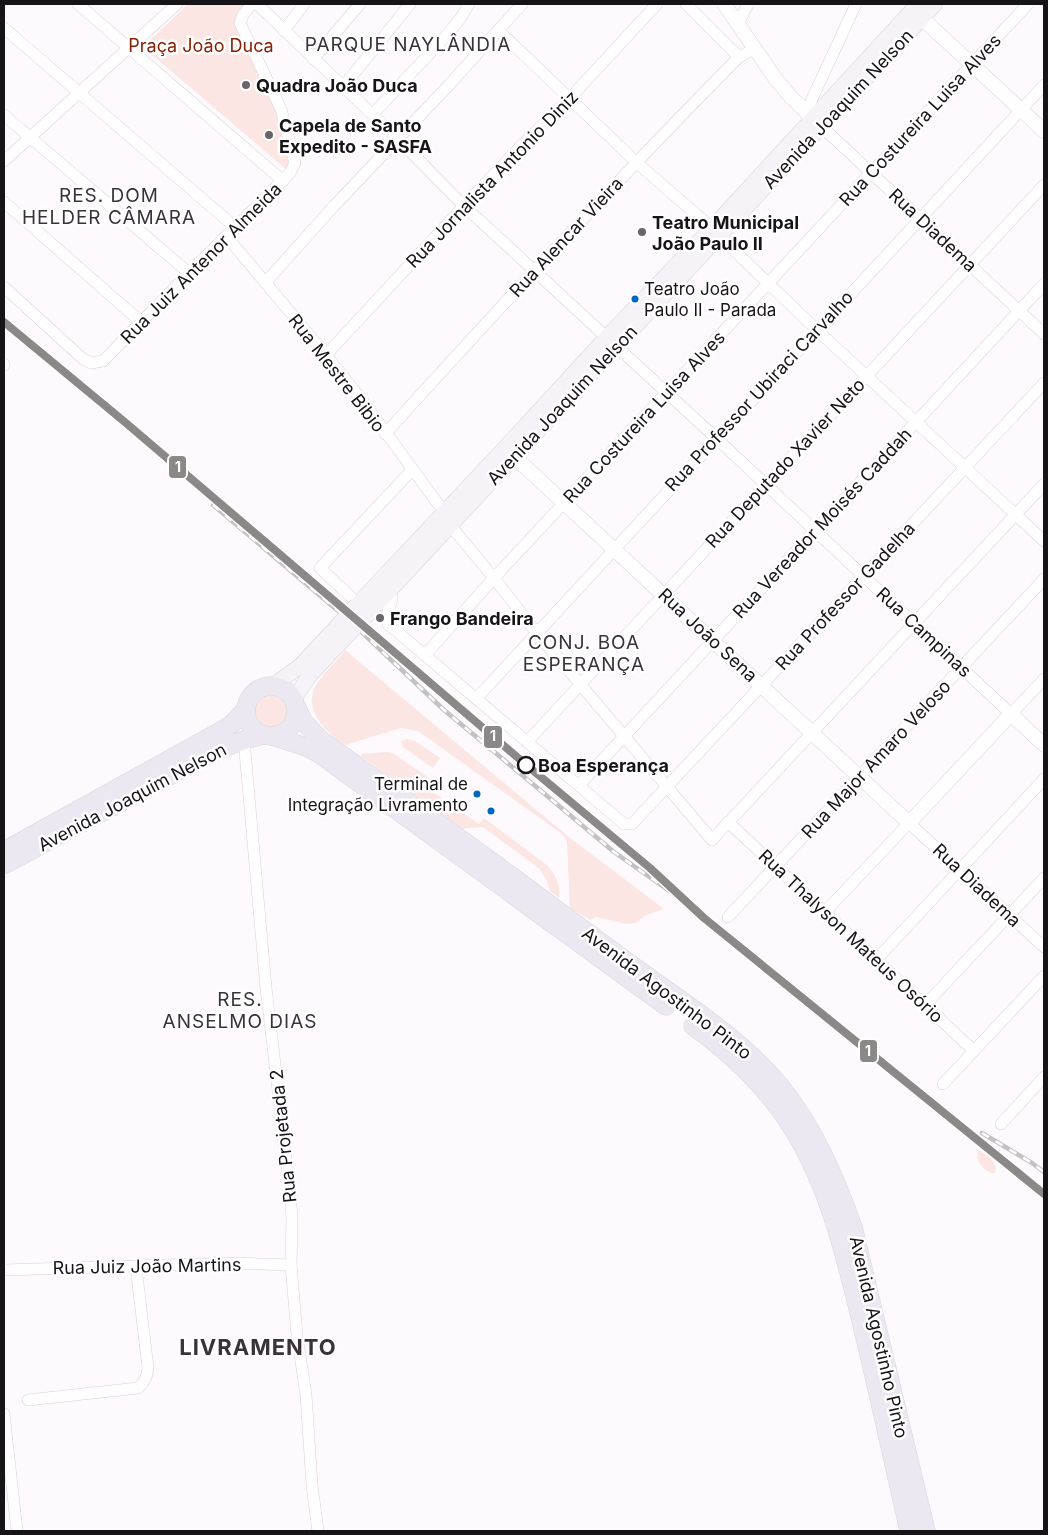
<svg xmlns="http://www.w3.org/2000/svg" width="1048" height="1535" viewBox="0 0 1048 1535" font-family="Inter,sans-serif">
  <rect width="100%" height="100%" fill="#fdf9fd"/>
  <g fill="#fbe6e3">
    <polygon points="188,4 245,4 239,13 234,24 275,110 289,160 287,170 143,47"/>
    <path d="M345 650 570 838 664 909 646 915 636 923 626 924 596 917 590 920 570 908 567 842 564 836 558 831 418 731 401 728 345 745C326 732 304 712 315 687 321 675 337 661 345 650Z"/>
    <circle cx="272" cy="710" r="21"/>
    <polygon points="407,739 415,741 440,758 433,768 403,747 401,741"/>
    <path d="M387 752 394 754 429 778 424 786 479 824 484 818 548 866C556 876 561 885 559 898L550 891 547 881 540 869 483 827 461 829 361 756 362 754Z"/>
    <path d="M978 1151H980C988 1156 999 1162 995 1173H991C983 1169 975 1161 978 1151Z"/>
  </g>
  <g fill="none" stroke-linecap="round" stroke-linejoin="round">
    <defs>
      <g id="minor">
        <polyline points="78,4 283,181"/>
        <polyline points="257,4 398,139 464,206 716,438 1011,714 1044,679"/>
        <polyline points="686,4 739,57"/>
        <polyline points="738,24 748,4"/>
        <polyline points="4,28 236,228"/>
        <polyline points="498,30 636,162 712,228"/>
        <polyline points="284,31 304,4"/>
        <polyline points="313,59 360,4"/>
        <polyline points="343,87 410,4"/>
        <polyline points="806,112 856,4"/>
        <polyline points="373,114 445,37 460,19 469,4"/>
        <polyline points="4,115 189,273"/>
        <polyline points="822,127 1044,334"/>
        <polyline points="4,161 177,4"/>
        <polyline points="4,202 141,322"/>
        <polyline points="227,237 326,355 365,404 444,512"/>
        <polyline points="720,237 817,330 1044,541"/>
        <polyline points="265,283 334,206 449,85 522,4"/>
        <polyline points="4,287 83,359 91,363 103,361 189,273 290,173 295,163 281,109 240,23 243,15 252,4"/>
        <polyline points="326,355 464,206 520,147 570,98 657,4"/>
        <polyline points="4,365 4,364"/>
        <path d="M385 434C501 306 618 179 739 57L754 49"/>
        <polyline points="449,524 494,578 536,632 712,840 1044,484"/>
        <polyline points="391,588 392,600 386,617 388,624 624,824 632,824 1044,383"/>
        <polyline points="353,599 320,568 412,470"/>
        <polyline points="425,655 494,578 1028,4"/>
        <polyline points="476,699 1044,85"/>
        <polyline points="244,740 266,988 290,1192 292,1218 291,1265 297,1335 306,1395 312,1485 318,1531"/>
        <polyline points="527,742 1044,185"/>
        <polyline points="579,785 1044,284"/>
        <polyline points="728,822 974,1051"/>
        <polyline points="825,912 909,823 1044,947"/>
        <polyline points="728,917 1044,579"/>
        <polyline points="876,960 1044,779"/>
        <polyline points="925,1005 1044,878"/>
        <polyline points="943,1084 1044,976"/>
        <polyline points="1001,1124 1044,1077"/>
        <polyline points="4,1270 231,1263 291,1265"/>
        <path d="M28 1400 138 1388C145 1382 147 1377 148 1368L136 1267"/>
        <polyline points="4,1414 17,1531"/>
      </g>
      <g id="tertiary">
        <polyline points="724,4 775,78 790,96 819,125"/>
        <polyline points="914,11 1044,131"/>
        <polyline points="506,449 909,823 1011,714 1044,745"/>
      </g>
      <g id="secondary">
        <polyline points="357,605 505,448 606,338 712,228 918,4"/>
        <polyline points="367,615 935,4"/>
        <polyline points="274,685 300,666 328,636"/>
        <polyline points="294,699 309,676 338,645"/>
      </g>
      <g id="primary">
        <circle cx="271" cy="711" r="25"/>
        <path d="M297 708 303 721 321 740C368 774 415 807 462 840 517 880 572 921 626 961 679 1000 739 1036 781 1087 814 1128 835 1177 853 1227L926 1531"/>
        <polyline points="272,736 306,747 318,753 666,1006"/>
        <polyline points="4,851 226,728 233,723 246,709"/>
        <polyline points="4,865 220,749 244,740 264,735"/>
        <path d="M693 1026C732 1054 767 1087 793 1129 829 1187 845 1255 861 1321 878 1391 893 1461 909 1531"/>
      </g>
    </defs>
    <use href="#minor" stroke="#d7d4d7" stroke-width="12"/>
    <use href="#tertiary" stroke="#d7d4d7" stroke-width="15"/>
    <use href="#secondary" stroke="#d7d4d7" stroke-width="16"/>
    <use href="#primary" stroke="#d9d7d9" stroke-width="19"/>
    <use href="#minor" stroke="#fffeff" stroke-width="11"/>
    <use href="#tertiary" stroke="#fffeff" stroke-width="14"/>
    <use href="#secondary" stroke="#f5f3f8" stroke-width="15"/>
    <use href="#primary" stroke="#ebe8f1" stroke-width="18"/>
    <defs>
      <g id="rail">
        <polyline points="213,505 350,621 444,710 528,780 614,852 675,895 704,918"/>
        <polyline points="982,1133 1032,1163 1044,1172"/>
      </g>
    </defs>
    <use href="#rail" stroke="#c2c2c2" stroke-width="4.5"/>
    <use href="#rail" stroke="#fff" stroke-width="2.5" stroke-dasharray="8" stroke-linecap="butt"/>
    <defs>
      <g id="secondary-bridge">
        <polyline points="328,636 357,605"/>
        <polyline points="338,645 367,615"/>
      </g>
    </defs>
    <use href="#secondary-bridge" stroke="#d7d4d7" stroke-width="16" stroke-linecap="butt"/>
    <use href="#secondary-bridge" stroke="#f5f3f8" stroke-width="15"/>
    <defs>
      <polyline id="rail-1" points="4,322 126,423 517,757 650,868 704,918 1044,1194"/>
    </defs>
    <use href="#rail-1" stroke="#fff" stroke-width="11"/>
    <use href="#rail-1" stroke="#8a8988" stroke-width="8"/>
  </g>
  <g fill="#686468" stroke="#fff" stroke-width="2">
    <circle cx="246" cy="85" r="5"/>
    <circle cx="269" cy="135" r="5"/>
    <circle cx="642" cy="232" r="5"/>
    <circle cx="380" cy="618" r="5"/>
  </g>
  <g fill="#0065bd" stroke="#fff" stroke-width="2">
    <circle cx="635" cy="299" r="4.5"/>
    <circle cx="477" cy="794" r="4.5"/>
    <circle cx="491" cy="811" r="4.5"/>
  </g>
  <circle fill="#fff" stroke="#171417" stroke-width="2.5" cx="526" cy="765" r="8"/>
  <g text-anchor="middle" dominant-baseline="central" stroke-width="5" stroke-linejoin="round" paint-order="stroke">
    <g font-size="17" fill="#171417" stroke="#fff" text-anchor="start">
      <text x="644" y="289">Teatro João<tspan x="644" dy="21">Paulo II - Parada</tspan></text>
      <text x="468" y="784" text-anchor="end">Terminal de<tspan x="468" dy="21">Integração Livramento</tspan></text>
    </g>
    <g font-size="18" fill="#852105" stroke="#fff">
      <text x="201" y="45">Praça João Duca</text>
    </g>
    <g font-size="18" font-weight="bold" fill="#171417" stroke="#fff" text-anchor="start">
      <text x="256" y="85">Quadra João Duca</text>
      <text x="279" y="125">Capela de Santo<tspan x="279" dy="21">Expedito - SASFA</tspan></text>
      <text x="652" y="222">Teatro Municipal<tspan x="652" dy="21">João Paulo II</tspan></text>
      <text x="390" y="618">Frango Bandeira</text>
    </g>
    <g font-size="18" fill="#171417" stroke="#fff">
      <text transform="translate(838 109) rotate(-47)">Avenida Joaquim Nelson</text>
      <text transform="translate(920 120) rotate(-47)">Rua Costureira Luisa Alves</text>
      <text transform="translate(492 179) rotate(-46)">Rua Jornalista Antonio Diniz</text>
      <text transform="translate(933 230) rotate(43)">Rua Diadema</text>
      <text transform="translate(566 237) rotate(-47)">Rua Alencar Vieira</text>
      <text transform="translate(201 263) rotate(-45)">Rua Juiz Antenor Almeida</text>
      <text transform="translate(337 373) rotate(52)">Rua Mestre Bibio</text>
      <text transform="translate(759 391) rotate(-47)">Rua Professor Ubiraci Carvalho</text>
      <text transform="translate(562 405) rotate(-47)">Avenida Joaquim Nelson</text>
      <text transform="translate(644 417) rotate(-47)">Rua Costureira Luisa Alves</text>
      <text transform="translate(785 463) rotate(-47)">Rua Deputado Xavier Neto</text>
      <text transform="translate(822 523) rotate(-47)">Rua Vereador Moisés Caddah</text>
      <text transform="translate(845 596) rotate(-47)">Rua Professor Gadelha</text>
      <text transform="translate(924 632) rotate(43)">Rua Campinas</text>
      <text transform="translate(708 635) rotate(43)">Rua João Sena</text>
      <text transform="translate(876 759) rotate(-47)">Rua Major Amaro Veloso</text>
      <text transform="translate(132 797) rotate(-28)">Avenida Joaquim Nelson</text>
      <text transform="translate(977 885) rotate(43)">Rua Diadema</text>
      <text transform="translate(851 936) rotate(43)">Rua Thalyson Mateus Osório</text>
      <text transform="translate(667 993) rotate(37)">Avenida Agostinho Pinto</text>
      <text transform="translate(283 1136) rotate(-96)">Rua Projetada 2</text>
      <text transform="translate(147 1266) rotate(-1)">Rua Juiz João Martins</text>
      <text transform="translate(879 1337) rotate(77)">Avenida Agostinho Pinto</text>
    </g>
    <g font-size="18" font-weight="bold" fill="#171417" stroke="#fff" text-anchor="start">
      <text x="538" y="765">Boa Esperança</text>
    </g>
    <g font-size="19" letter-spacing="1" fill="#393339" stroke="#fff">
      <text x="408" y="44">PARQUE NAYLÂNDIA</text>
      <text x="109" y="195">RES. DOM<tspan x="109" dy="22">HELDER CÂMARA</tspan></text>
      <text x="584" y="642">CONJ. BOA<tspan x="584" dy="22">ESPERANÇA</tspan></text>
      <text x="240" y="999">RES.<tspan x="240" dy="22">ANSELMO DIAS</tspan></text>
    </g>
    <g font-size="22" font-weight="bold" letter-spacing="1" fill="#393339" stroke="#fff">
      <text x="258" y="1347">LIVRAMENTO</text>
    </g>
  </g>
  <g stroke="#fff" stroke-width="2">
    <rect x="168" y="455" width="19" height="24" rx="5" fill="#8a8988"/>
    <rect x="483" y="725" width="20" height="24" rx="5" fill="#8a8988"/>
    <rect x="859" y="1039" width="19" height="24" rx="5" fill="#8a8988"/>
  </g>
  <g font-size="14" text-anchor="middle" font-weight="bold" fill="#fff">
    <text x="178" y="472">1</text>
    <text x="493" y="741">1</text>
    <text x="868" y="1056">1</text>
  </g>
  <rect width="1048" height="1535" fill="none" stroke="#171417" stroke-width="10"/>
</svg>
